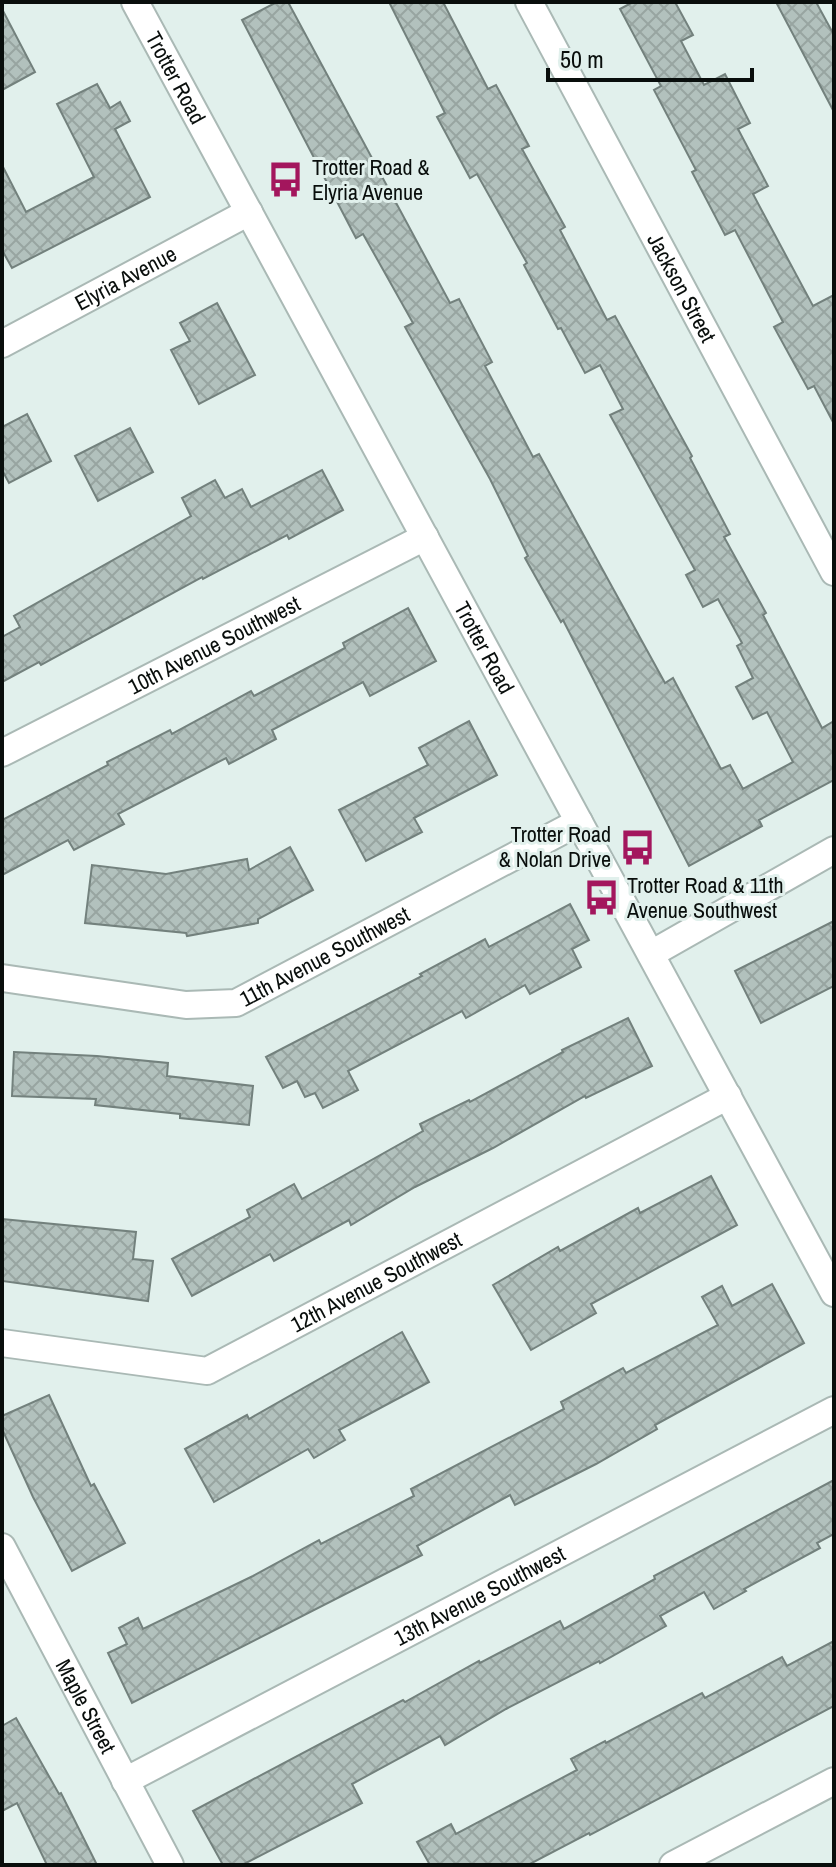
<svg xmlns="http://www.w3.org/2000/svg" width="836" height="1867" viewBox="0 0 836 1867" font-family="'Archivo Narrow',sans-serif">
  <defs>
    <pattern id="building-cross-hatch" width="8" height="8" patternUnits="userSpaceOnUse" patternTransform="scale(2)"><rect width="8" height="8" fill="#b2c1bd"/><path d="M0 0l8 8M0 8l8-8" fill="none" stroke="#98a5a1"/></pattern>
  </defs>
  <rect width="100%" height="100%" fill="#e1f0ec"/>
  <g fill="url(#building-cross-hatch)" stroke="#73817d" stroke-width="2">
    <polygon points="277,2 288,2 450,303 459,299 492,362 485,366 533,457 539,454 665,683 673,678 721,769 730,765 743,789 793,762 767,712 753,719 736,687 753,678 737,646 742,643 718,599 703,607 686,575 695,570 610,415 623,409 600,365 585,373 561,328 558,329 524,265 527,263 477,174 470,178 437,117 445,113 389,2 443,2 488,89 496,85 529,146 522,149 565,227 560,230 607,320 615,316 692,456 690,458 730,534 724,537 766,613 763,615 822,728 834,721 834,780 759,820 762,826 689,866 563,620 561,622 525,558 528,556 490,479 405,327 413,323 363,234 356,238 242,20"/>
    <polygon points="633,2 675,2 693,35 681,41 704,85 725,74 750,123 738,129 768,186 753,194 813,306 834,295 834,424 814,386 808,389 774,327 783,322 735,230 725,235 692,172 696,170 654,90 661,86 620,9"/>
    <polygon points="776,2 816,2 834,35 834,112"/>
    <polygon points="2,9 35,72 2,90"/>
    <polygon points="97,84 110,108 120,102 130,121 115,129 150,197 12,268 2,250 2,165 26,212 94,177 57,104"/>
    <polygon points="217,303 255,375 199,404 171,350 190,341 180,323"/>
    <polygon points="27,414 51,461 9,483 2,470 2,427"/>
    <polygon points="130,428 153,472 98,501 75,456"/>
    <polygon points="322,470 343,510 289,539 287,535 203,579 202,577 41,665 39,662 2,682 2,637 20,627 14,616 191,516 182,498 215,480 225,498 242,489 251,507"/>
    <polygon points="408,608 436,661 370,696 363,682 272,730 276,739 229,764 226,758 118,814 124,824 74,850 68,840 2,875 2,820 108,765 107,762 170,730 172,734 251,691 254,696 345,648 343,643"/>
    <polygon points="469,721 497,775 414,818 422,832 366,861 339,810 428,765 419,748"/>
    <polygon points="290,847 313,890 258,919 258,923 187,936 186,933 85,923 92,865 166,874 247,859 249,870"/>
    <polygon points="570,904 589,940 572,949 581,967 530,994 525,985 466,1018 462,1011 348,1071 358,1090 323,1108 315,1093 305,1097 297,1081 283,1088 266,1057 422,976 420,974 485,939 489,947"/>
    <polygon points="834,921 834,986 761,1023 735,971"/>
    <polygon points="628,1018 652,1066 586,1098 585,1096 493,1148 415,1187 351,1225 349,1220 274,1261 270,1254 192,1296 172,1259 250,1217 247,1210 294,1184 302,1199 423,1131 420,1124 469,1100 470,1102 563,1052 562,1050"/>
    <polygon points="14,1052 97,1056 168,1063 167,1076 253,1086 249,1125 180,1118 180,1114 95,1105 96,1099 12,1096"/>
    <polygon points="711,1176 737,1225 591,1304 596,1313 531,1350 493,1285 558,1247 560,1251 638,1208 640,1213"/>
    <polygon points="2,1219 136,1232 133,1259 153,1261 148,1301 2,1281"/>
    <polygon points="772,1284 804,1343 655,1425 657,1429 596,1464 515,1505 510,1495 417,1546 422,1555 132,1703 108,1653 127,1644 119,1628 138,1618 143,1629 253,1576 319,1540 321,1544 414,1496 411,1489 564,1409 561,1402 623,1368 626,1373 718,1325 702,1297 722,1286 732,1306"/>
    <polygon points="402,1332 429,1382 339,1430 345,1440 314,1458 308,1449 214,1502 185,1449 247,1415 249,1419"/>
    <polygon points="49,1395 91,1486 94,1484 125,1543 72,1571 33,1497 2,1429 2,1416"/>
    <polygon points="834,1480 834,1534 817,1543 820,1548 744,1589 746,1591 714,1609 704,1592 660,1616 666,1626 600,1663 599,1661 506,1709 445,1745 440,1736 352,1784 362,1803 242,1865 223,1865 193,1811 403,1700 405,1702 479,1661 480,1663 560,1621 564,1629 655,1579 654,1576"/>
    <polygon points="834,1641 834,1706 590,1835 589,1833 528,1865 430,1865 417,1842 451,1824 456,1834 577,1770 571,1759 605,1741 606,1743 702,1693 705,1698 782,1657 787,1666"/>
    <polygon points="16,1718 59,1794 61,1793 97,1865 47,1865 17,1803 2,1811 2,1726"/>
  </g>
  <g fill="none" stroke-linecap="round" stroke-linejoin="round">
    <defs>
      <g id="street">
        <path id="s1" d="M135 2 834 1293"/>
        <path id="s2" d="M529 2 834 572"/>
        <path id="s3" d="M2 344 249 212"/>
        <path id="s4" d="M2 753 425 537"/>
        <polyline points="651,954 834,850"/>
        <path id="s5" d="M2 978 186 1005 236 1003 579 822"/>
        <path id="s6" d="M2 1343 207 1371 728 1096"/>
        <path id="s7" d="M2 1547 170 1865"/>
        <path id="s8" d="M125 1781 834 1410"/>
        <polyline points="673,1865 834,1781"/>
      </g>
    </defs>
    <use href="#street" stroke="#aab9b5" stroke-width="30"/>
    <use href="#street" stroke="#fff" stroke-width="26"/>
  </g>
  <defs>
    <symbol id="bus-bare" viewBox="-9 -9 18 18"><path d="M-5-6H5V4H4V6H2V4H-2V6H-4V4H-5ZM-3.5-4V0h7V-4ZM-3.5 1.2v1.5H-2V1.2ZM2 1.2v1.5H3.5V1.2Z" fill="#a3165d" stroke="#e1f0ec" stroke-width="2.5" paint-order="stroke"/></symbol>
  </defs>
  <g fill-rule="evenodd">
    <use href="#bus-bare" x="260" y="154" width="51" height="51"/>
    <use href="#bus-bare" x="612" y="822" width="51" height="51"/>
    <use href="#bus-bare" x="576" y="872" width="51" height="51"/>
  </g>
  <g text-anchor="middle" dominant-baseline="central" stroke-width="6" stroke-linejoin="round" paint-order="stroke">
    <g font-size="22" fill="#090e0c" stroke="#e1f0ec">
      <text stroke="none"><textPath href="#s1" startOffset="86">Trotter Road</textPath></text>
      <text stroke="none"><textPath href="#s3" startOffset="140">Elyria Avenue</textPath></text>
      <text stroke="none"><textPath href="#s2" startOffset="324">Jackson Street</textPath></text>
      <text stroke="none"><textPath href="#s4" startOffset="238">10th Avenue Southwest</textPath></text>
      <text stroke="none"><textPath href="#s1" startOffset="734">Trotter Road</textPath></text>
      <text stroke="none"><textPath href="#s5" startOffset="336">11th Avenue Southwest</textPath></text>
      <text stroke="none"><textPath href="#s6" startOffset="398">12th Avenue Southwest</textPath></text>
      <text stroke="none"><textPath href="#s8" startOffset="400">13th Avenue Southwest</textPath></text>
      <text stroke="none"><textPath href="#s7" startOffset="180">Maple Street</textPath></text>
    </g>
    <g font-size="22" fill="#090e0c" stroke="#e1f0ec" text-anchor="start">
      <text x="312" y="167">Trotter Road &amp;<tspan x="312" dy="25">Elyria Avenue</tspan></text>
      <text x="611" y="834" text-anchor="end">Trotter Road<tspan x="611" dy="25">&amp; Nolan Drive</tspan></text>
      <text x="627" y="885">Trotter Road &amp; 11th<tspan x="627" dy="25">Avenue Southwest</tspan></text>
    </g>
  </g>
  <rect width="836" height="1867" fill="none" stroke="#090e0c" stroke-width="8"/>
  <path d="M548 68v12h204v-12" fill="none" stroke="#090e0c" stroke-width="4"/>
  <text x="560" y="68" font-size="24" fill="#090e0c" stroke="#e1f0ec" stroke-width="6" paint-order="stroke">50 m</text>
</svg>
